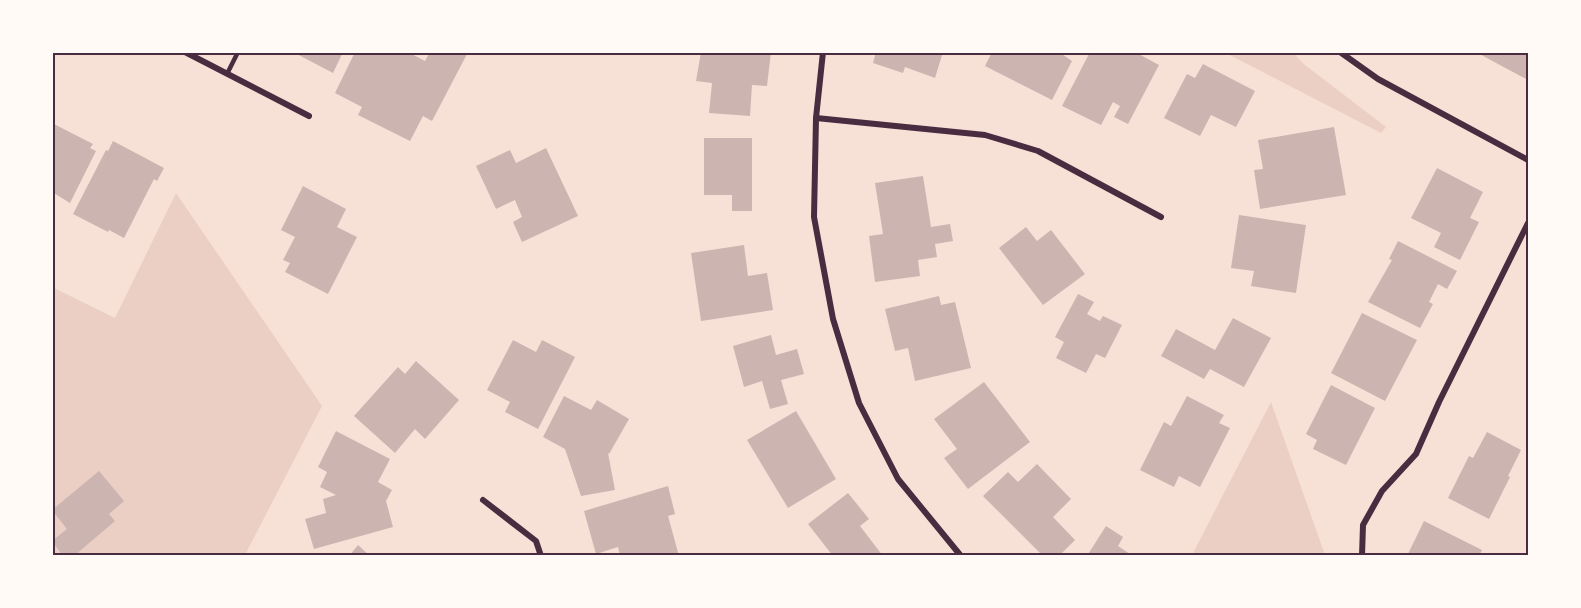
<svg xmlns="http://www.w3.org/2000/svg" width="1581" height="608" viewBox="0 0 1581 608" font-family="'Source Sans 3',sans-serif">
  <rect width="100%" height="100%" fill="#f7e1d7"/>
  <g fill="#ebcfc5">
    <polygon points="1226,53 1293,53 1305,65 1386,127 1381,133"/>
    <polygon points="176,193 322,406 245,555 53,555 52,287 115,318"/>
    <polygon points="1271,402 1325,555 1192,555"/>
  </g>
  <g fill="#ccb4b1">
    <polygon points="293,52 343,52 333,73"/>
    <polygon points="355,52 408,52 425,61 430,52 467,54 432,121 423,116 410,141 358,115 362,107 335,93"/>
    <polygon points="701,52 771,52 767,86 752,85 750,116 709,113 712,83 696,81"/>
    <polygon points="876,52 943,52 935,78 905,67 903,73 873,63"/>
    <polygon points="992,52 1059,52 1072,61 1052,100 985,66"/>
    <polygon points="1090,52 1135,52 1159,65 1128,124 1114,117 1120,106 1113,102 1101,125 1062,106"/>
    <polygon points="1476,52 1528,52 1528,80 1498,64"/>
    <polygon points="1203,64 1255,91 1236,127 1211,115 1200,136 1164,118 1187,74 1195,78"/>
    <polygon points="52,123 93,144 90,148 96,151 70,203 52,192"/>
    <polygon points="1334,127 1346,195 1260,209 1254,170 1263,169 1258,140"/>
    <polygon points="704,138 752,138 752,211 732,211 732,195 704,195"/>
    <polygon points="113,141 164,168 157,181 154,179 124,238 109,230 108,232 73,214 106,150 108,151"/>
    <polygon points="546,148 578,216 522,242 513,222 522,217 515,200 496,209 476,166 510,150 516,163"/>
    <polygon points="1437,168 1483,192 1470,218 1479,222 1460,260 1434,247 1441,233 1411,218"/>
    <polygon points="923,176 931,227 950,224 953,241 935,244 937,257 918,260 920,276 875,282 869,236 883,234 875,183"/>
    <polygon points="303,186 346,209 337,227 357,237 328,294 285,272 290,263 283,260 295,237 281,230"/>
    <polygon points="1239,215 1306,225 1296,293 1251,286 1254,271 1231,268"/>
    <polygon points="1026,227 1037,241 1051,230 1085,274 1043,305 999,248"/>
    <polygon points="1398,241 1457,271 1447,289 1438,284 1429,302 1433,304 1420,328 1368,302 1392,260 1389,259"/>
    <polygon points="744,245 748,276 767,273 773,310 701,321 691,253"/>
    <polygon points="1078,294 1094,302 1087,314 1100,321 1103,316 1122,325 1105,358 1096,354 1086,373 1056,358 1064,342 1055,337"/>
    <polygon points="939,296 941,305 955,302 971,368 915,381 908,348 895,351 885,309"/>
    <polygon points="1362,313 1417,340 1385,401 1331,373"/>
    <polygon points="1233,318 1271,338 1244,387 1210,369 1204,379 1161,356 1176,329 1215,350"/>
    <polygon points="771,335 776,355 797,349 804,374 781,380 788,404 770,409 762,381 744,387 733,346"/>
    <polygon points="513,340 536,352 542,340 575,357 538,429 505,412 510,402 487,390"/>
    <polygon points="416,361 459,400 425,439 415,429 395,453 354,416 398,367 405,374"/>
    <polygon points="984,382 1030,442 968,489 944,458 957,449 934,419"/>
    <polygon points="1331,385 1375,408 1346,465 1313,449 1317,440 1306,434"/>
    <polygon points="564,396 591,410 597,400 629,419 609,454 608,453 615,490 581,496 565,449 543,437"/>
    <polygon points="1187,396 1224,415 1219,423 1230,428 1200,487 1179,476 1174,487 1140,470 1164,422 1171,426"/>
    <polygon points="796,411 836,479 788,508 747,440"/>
    <polygon points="336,431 390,459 378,482 392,490 386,501 393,527 314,549 305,519 326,513 323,499 336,495 320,487 327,472 318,467"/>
    <polygon points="1487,432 1521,450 1508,476 1510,477 1489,519 1448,498 1469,456 1473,458"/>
    <polygon points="1037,464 1071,499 1053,517 1075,540 1059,556 1043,556 983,496 1008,472 1018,482"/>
    <polygon points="99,471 124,501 109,514 115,521 74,556 63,556 52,541 67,529 52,510"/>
    <polygon points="668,486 675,514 668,516 679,556 620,556 618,547 596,554 584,511"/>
    <polygon points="848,493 869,519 860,526 883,556 833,556 808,524"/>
    <polygon points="1424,521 1482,550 1479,556 1407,556"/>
    <polygon points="1106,526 1123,537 1118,546 1133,556 1087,556"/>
    <polygon points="358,545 370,556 349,556"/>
  </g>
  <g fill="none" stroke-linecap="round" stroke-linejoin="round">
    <polyline stroke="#4a2c40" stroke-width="4.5" points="227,74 238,52"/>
    <g stroke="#4a2c40" stroke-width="6">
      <polyline points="185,52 309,116"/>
      <polyline points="823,52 816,118 814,217 833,319 859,403 898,479 961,556"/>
      <polyline points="1340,52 1378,79 1528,160"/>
      <polyline points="816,118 985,135 1038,151 1161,217"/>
      <polyline points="483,500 536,541 541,556"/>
      <polyline points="1362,556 1363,525 1382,491 1416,454 1439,402 1528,223"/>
    </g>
  </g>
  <rect width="1581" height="608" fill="none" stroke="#fffaf5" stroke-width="108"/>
  <rect x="54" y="54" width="1473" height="500" fill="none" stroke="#4a2c40" stroke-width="2"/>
</svg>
